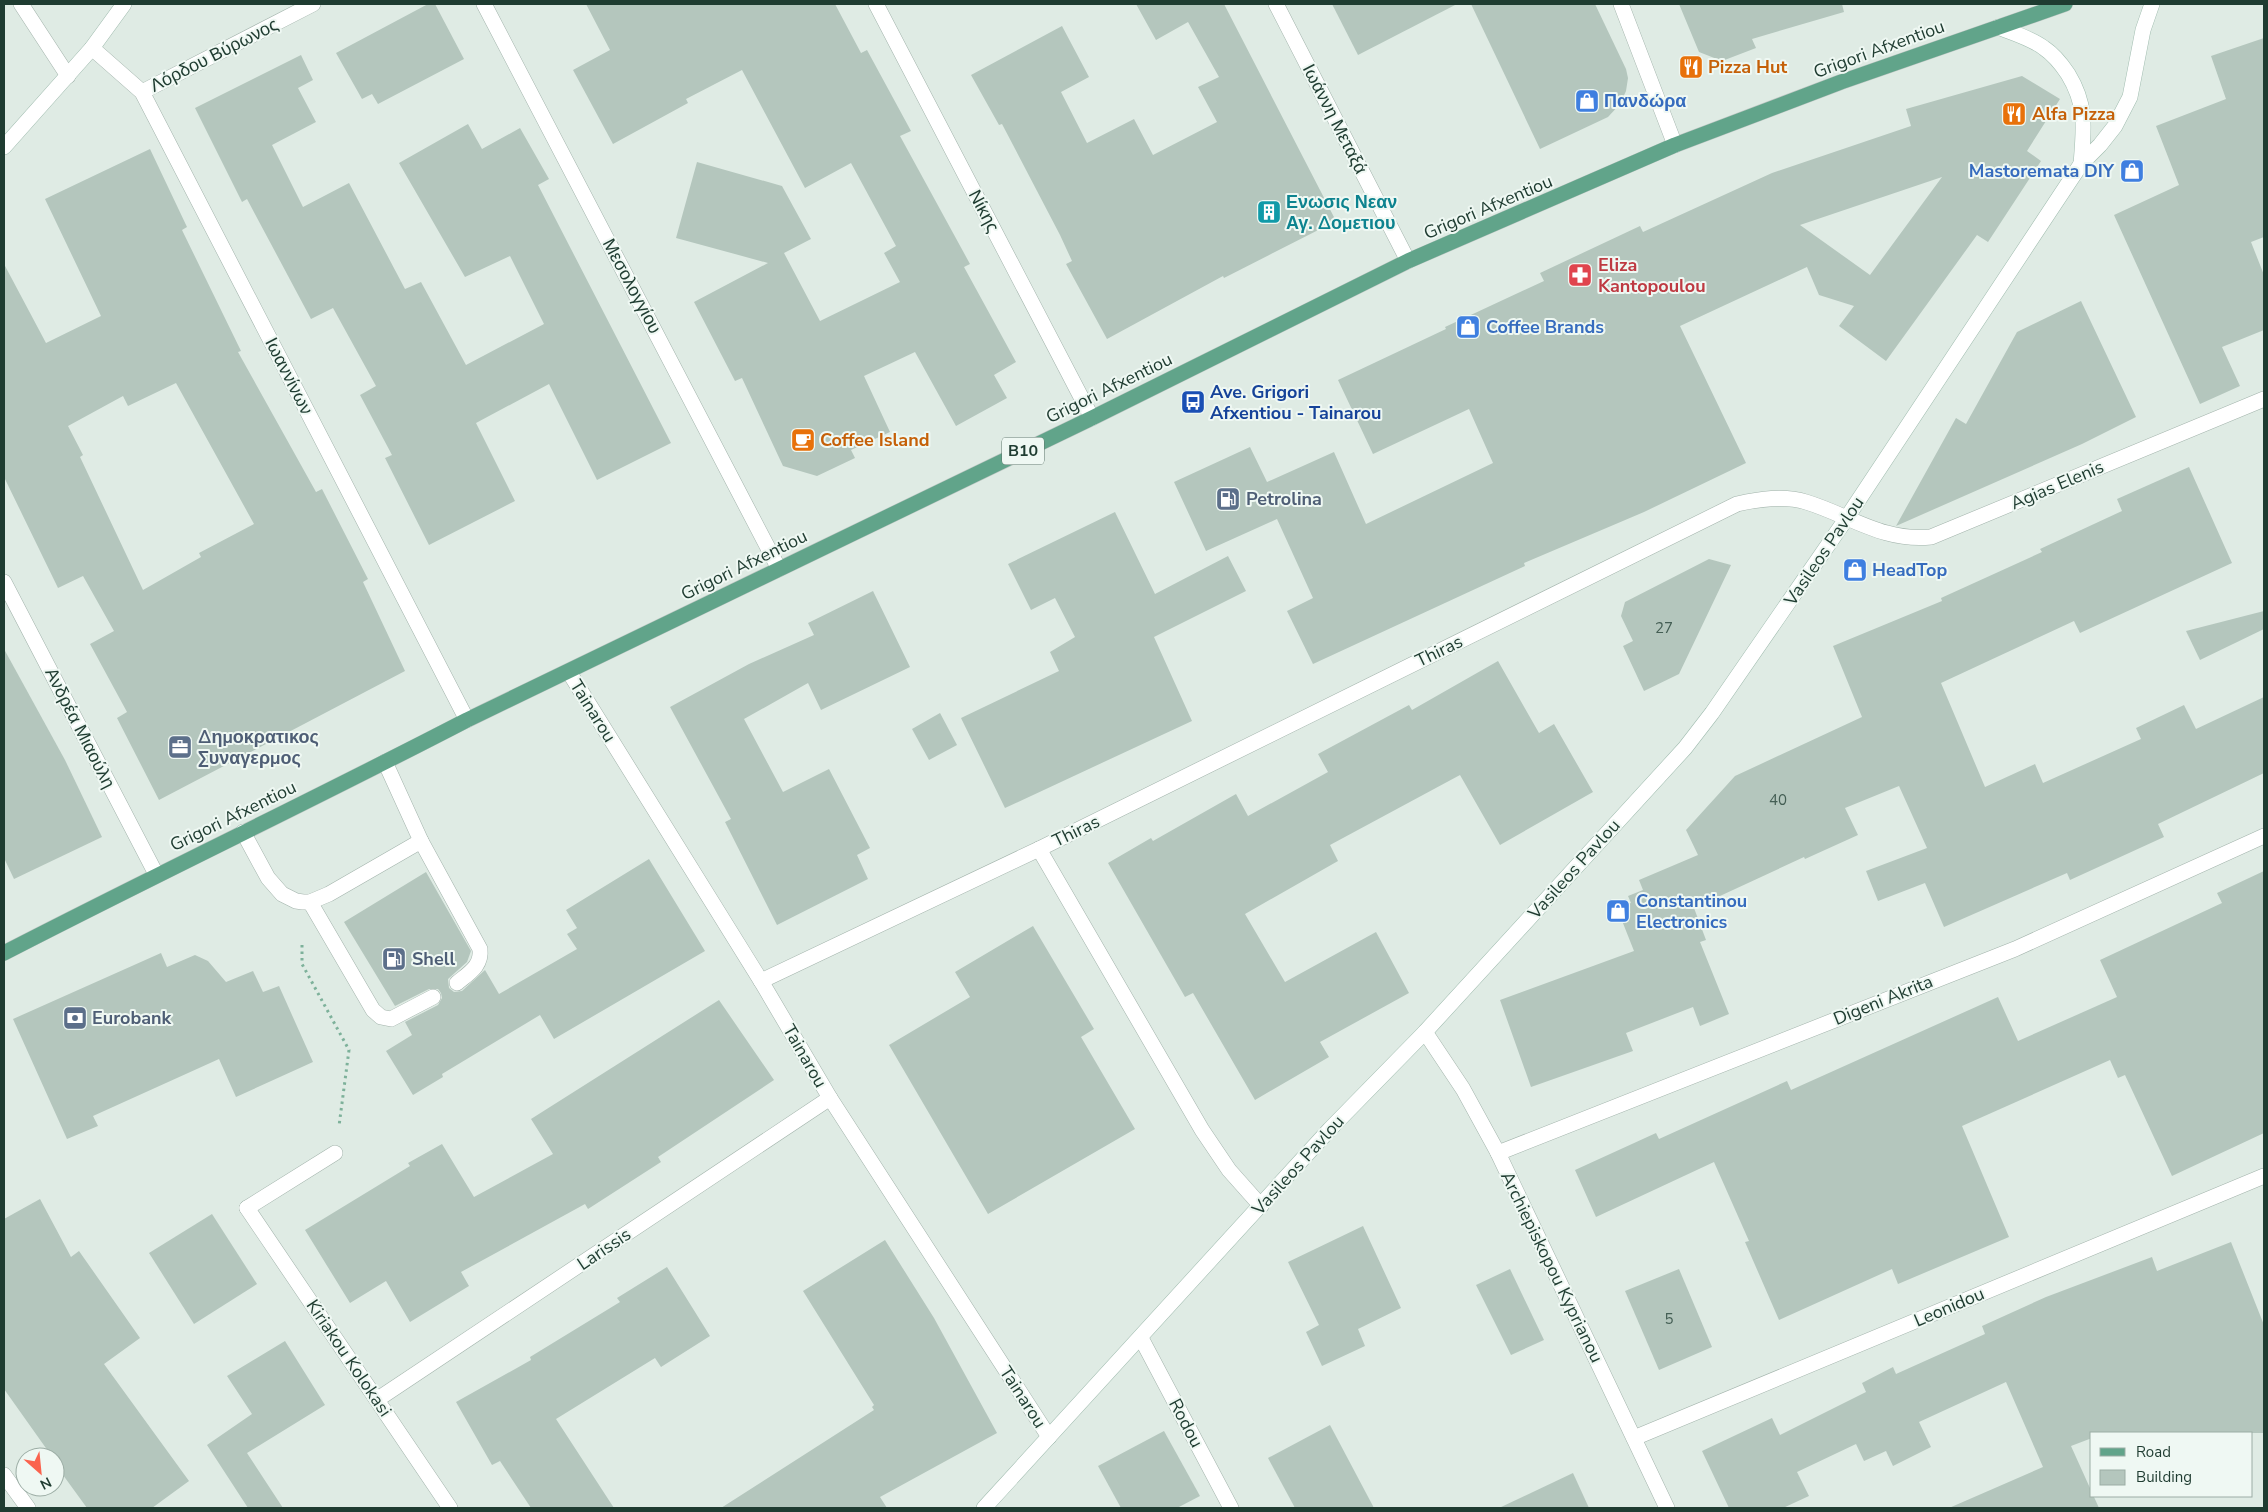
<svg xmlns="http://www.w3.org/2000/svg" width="2268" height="1512" viewBox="0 0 2268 1512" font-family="'Nunito Sans',sans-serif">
  <rect width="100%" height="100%" fill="#dfebe4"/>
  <g fill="#b4c6bd" fill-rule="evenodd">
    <polygon points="428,4 435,4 464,59 378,104 372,94 362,99 336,53"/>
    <polygon points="586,4 835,4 861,53 867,50 911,131 900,136 970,264 964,267 1016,362 994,375 1007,398 956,426 915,352 864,376 890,432 851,450 855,458 817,476 783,466 742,378 735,381 694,302 768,263 676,238 697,162 782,186 811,239 784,253 820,321 900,282 884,253 896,246 851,163 805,188 742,70 686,99 688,103 613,144 573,70 610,50"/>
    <polygon points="1136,4 1224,4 1336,221 1224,278 1223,276 1107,339 1066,264 1072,261 1060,235 1002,124 999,125 971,75 1062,26 1089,77 1061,92 1087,143 1134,119 1153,155 1217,122 1198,87 1219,77 1188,22 1156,40"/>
    <polygon points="1332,4 1457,4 1358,55"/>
    <polygon points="1471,4 1595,4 1626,69 1628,78 1626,91 1620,104 1608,117 1540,149"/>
    <polygon points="1679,4 1842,4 1844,12 1752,39 1756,48 1722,61 1699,52"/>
    <polygon points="2264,38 2264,237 2251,242 2264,275 2264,330 2222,347 2240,386 2200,404 2114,215 2179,185 2156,126 2226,99 2211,56"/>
    <polygon points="301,55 313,80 298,88 316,122 272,145 303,207 349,183 405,289 421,282 466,365 544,324 510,256 465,277 399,163 468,124 482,149 520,128 549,179 538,185 671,443 597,480 549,384 476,423 515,501 429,545 385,458 392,455 360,395 376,386 333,308 311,319 247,199 242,202 195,108"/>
    <path d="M2022 76 2060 99 2027 151 2041 161 1988 242 1977 235 1886 361 1839 326 1854 306 1819 295 1807 267 1680 326 1746 463 1644 512 1524 563 1525 566 1313 664 1287 611 1313 598 1277 519 1206 551 1174 482 1250 447 1267 482 1334 452 1366 524 1493 463 1469 409 1373 454 1338 380 1446 329 1445 327 1544 281 1540 273 1640 226 1643 232 1772 173 1911 126 1906 109ZM1942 177 1870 275 1800 225Z"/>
    <path d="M150 149 187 227 182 230 241 351 238 352 316 492 322 489 368 579 363 582 405 671 159 800 117 718 127 712 90 644 114 631 83 576 58 588 4 477V264L46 343 101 316 45 199ZM176 383 254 524 199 553 201 557 143 590 80 457 83 455 68 426 123 396 128 406Z"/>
    <polygon points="2081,301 2136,417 2082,444 1896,526 1956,418 1966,424 2017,332"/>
    <polygon points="2189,467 2232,563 2080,633 2074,621 1941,683 1985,787 2035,764 2043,783 2141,739 2136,728 2184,705 2196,729 2264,697 2264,773 2158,824 2164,837 2070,880 2067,873 1944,927 1925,883 1878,901 1866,871 1927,848 1899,786 1845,808 1858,835 1805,859 1804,857 1694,908 1706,940 1700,942 1729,1014 1700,1026 1693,1007 1626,1033 1633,1051 1531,1087 1500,1000 1634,951 1617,908 1631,903 1628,896 1643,890 1639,880 1698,855 1686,830 1735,776 1862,717 1833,646 1942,601 1941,598 2042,552 2040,549 2122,511 2117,499"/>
    <polygon points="1115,512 1155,594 1228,556 1246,591 1154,637 1192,721 1005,808 961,718 1059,671 1050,652 1075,637 1055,598 1031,610 1008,564"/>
    <polygon points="1709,559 1731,565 1679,674 1644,691 1623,646 1633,641 1621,616 1625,602"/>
    <polygon points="873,591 910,667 821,710 808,683 744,719 783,792 829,769 870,848 857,855 868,879 777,925 725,822 731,819 670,707 749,664 814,635 808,623"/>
    <polygon points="2264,611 2264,629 2200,660 2186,631"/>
    <polygon points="4,649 65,760 102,837 14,879 4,858"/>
    <polygon points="1498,661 1539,733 1554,724 1593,792 1500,845 1460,775 1330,845 1338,861 1245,914 1285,982 1376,932 1409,993 1320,1042 1329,1057 1255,1100 1193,993 1185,997 1108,863 1151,838 1153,841 1236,794 1248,816 1328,772 1318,754 1409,705 1412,710"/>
    <polygon points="940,713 957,745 929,760 912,729"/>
    <polygon points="649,859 705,951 554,1039 540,1015 442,1074 443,1077 413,1095 386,1051 412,1035 405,1022 438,1005 442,998 441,993 438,989 429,989 395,1006 344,922 426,872 471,951 467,962 448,979 449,988 454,992 462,991 485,970 499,994 577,949 567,934 577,928 566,910"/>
    <polygon points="2264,871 2264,1133 2172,1176 2125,1075 2118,1078 2110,1060 1962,1126 2009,1237 1898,1284 1892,1269 1779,1320 1745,1242 1749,1241 1714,1162 1596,1217 1575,1170 1656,1133 1659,1139 1787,1081 1791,1090 1998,997 2018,1041 2117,997 2100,960 2222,903 2217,893"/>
    <polygon points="1033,926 1094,1029 1081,1037 1135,1129 988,1214 889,1045 970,997 955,972"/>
    <polygon points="161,953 167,967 195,955 208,961 226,982 253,971 263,992 279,986 313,1062 236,1097 219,1059 93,1116 98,1126 67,1139 13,1019"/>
    <polygon points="719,1000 774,1080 658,1157 661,1162 588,1209 585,1204 461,1272 469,1286 410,1322 386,1281 350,1303 305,1230 410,1166 408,1163 442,1144 474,1197 553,1154 531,1119"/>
    <polygon points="40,1199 71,1257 79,1251 140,1338 104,1364 189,1481 152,1508 87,1508 55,1464 55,1457 50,1457 46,1452 48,1451 4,1389 4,1219"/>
    <polygon points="212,1214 257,1284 194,1324 149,1253"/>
    <polygon points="1363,1226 1401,1308 1358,1329 1365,1346 1322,1366 1306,1332 1319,1325 1288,1262"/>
    <polygon points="885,1240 934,1318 997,1433 880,1497 887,1508 721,1508 874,1410 872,1407 874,1405 803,1291"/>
    <polygon points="2231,1242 2264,1325 2264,1433 2092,1433 2092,1438 2071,1446 2099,1508 1949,1508 2043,1467 2006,1382 1919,1422 1931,1447 1893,1466 1886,1451 1864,1461 1856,1444 1797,1472 1809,1496 1783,1508 1729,1508 1702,1451 1772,1418 1780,1435 1866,1392 1862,1383 1893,1367 1896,1374 1985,1334 1982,1326 2046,1297 2152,1257 2157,1271"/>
    <polygon points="667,1267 710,1336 661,1367 655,1358 556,1419 614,1508 531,1508 500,1461 492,1465 456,1402 531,1360 530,1357 620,1302 617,1298"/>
    <polygon points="1510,1269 1544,1340 1511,1355 1476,1285"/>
    <polygon points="1679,1269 1712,1347 1659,1370 1625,1291"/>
    <polygon points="285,1341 325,1405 247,1453 283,1508 248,1508 207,1445 252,1414 227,1376"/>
    <polygon points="1330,1425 1374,1508 1295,1508 1268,1458"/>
    <polygon points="1164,1431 1200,1496 1177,1508 1121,1508 1098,1466"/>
    <polygon points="1573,1473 1589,1508 1499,1508"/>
  </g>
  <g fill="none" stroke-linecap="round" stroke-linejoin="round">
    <defs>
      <g id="lane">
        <polyline points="243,832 268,878 282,894 296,901 303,902 310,902 329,894 421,841 385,762"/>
        <path d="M421 841 480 949C482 966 469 973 457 983"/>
        <polyline points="310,902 373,1010 381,1017 391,1019 433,997"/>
        <polyline points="247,1208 335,1153"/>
      </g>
      <g id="street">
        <polyline points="21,4 68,76"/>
        <polyline points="484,4 779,569"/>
        <polyline points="876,4 1092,418"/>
        <polyline points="1276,4 1408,261"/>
        <polyline points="1621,4 1675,145"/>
        <polyline points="92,48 142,92 467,720"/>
        <polyline points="142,92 313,4"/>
        <polyline points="4,582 156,874"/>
        <polyline points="569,672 761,981 830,1098 1049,1437"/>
        <polyline points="1039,849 1202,1130 1229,1170 1261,1206"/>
        <path d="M761 981 1039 849 1737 504C1759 499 1784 495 1806 502 1849 515 1883 542 1931 537L2264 399"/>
        <polyline points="1425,1032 1463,1089 1498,1153 1667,1508"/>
        <polyline points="1498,1153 2015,949 2264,836"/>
        <polyline points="247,1208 450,1508"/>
        <polyline points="1141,1338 1231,1508"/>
        <polyline points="378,1399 830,1098"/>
        <polyline points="1634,1438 2264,1176"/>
        <polyline points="4,1475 28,1508"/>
      </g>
      <g id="secondary">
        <path d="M1998 27C2013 33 2031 38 2044 48 2053 54 2062 65 2068 74 2087 105 2084 128 2081 164"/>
        <polyline points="4,147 92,48 124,4"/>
        <polyline points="984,1508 1330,1129 1425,1032 1685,748 1712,713 1846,519 2081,164 2100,145 2115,126 2130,97 2143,30 2152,4"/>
      </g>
      <path id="primary" d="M4 953C157 874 313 800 467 720L1092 418 1408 261 1675 145 1841 82 2065 4"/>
    </defs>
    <use href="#lane" stroke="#a2b3ab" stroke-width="16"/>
    <use href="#street" stroke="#a2b3ab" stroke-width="16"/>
    <use href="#secondary" stroke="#9fbbae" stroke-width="16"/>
    <use href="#primary" stroke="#c0c8c5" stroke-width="16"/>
    <polyline stroke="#7db19a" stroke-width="3" stroke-dasharray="2.5 4" stroke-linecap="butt" points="302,945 302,964 349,1050 339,1126"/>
    <use href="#lane" stroke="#fff" stroke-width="15"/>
    <use href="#street" stroke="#fff" stroke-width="15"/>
    <use href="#secondary" stroke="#fff" stroke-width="15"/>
    <use href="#primary" stroke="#61a48a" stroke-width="15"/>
  </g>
  <defs>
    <symbol id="restaurant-square" viewBox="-11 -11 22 22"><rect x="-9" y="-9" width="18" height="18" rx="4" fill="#e8710a" stroke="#eff8f3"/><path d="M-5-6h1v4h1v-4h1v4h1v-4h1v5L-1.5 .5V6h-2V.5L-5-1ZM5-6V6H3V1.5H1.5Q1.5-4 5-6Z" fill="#fff"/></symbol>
    <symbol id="shop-square" viewBox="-11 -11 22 22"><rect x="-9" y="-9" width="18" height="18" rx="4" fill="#3f7fe0" stroke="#eff8f3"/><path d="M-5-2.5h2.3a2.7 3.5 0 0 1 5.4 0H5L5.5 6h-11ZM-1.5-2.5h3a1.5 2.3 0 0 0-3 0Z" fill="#fff"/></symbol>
    <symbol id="building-square" viewBox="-11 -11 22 22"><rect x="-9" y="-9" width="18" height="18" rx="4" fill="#0f9aa8" stroke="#eff8f3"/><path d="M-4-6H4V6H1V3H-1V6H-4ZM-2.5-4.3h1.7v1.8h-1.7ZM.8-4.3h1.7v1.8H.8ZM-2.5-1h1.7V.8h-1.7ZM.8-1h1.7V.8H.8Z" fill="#fff"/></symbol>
    <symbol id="pharmacy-square" viewBox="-11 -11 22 22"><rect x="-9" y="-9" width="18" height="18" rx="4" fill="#e0444e" stroke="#eff8f3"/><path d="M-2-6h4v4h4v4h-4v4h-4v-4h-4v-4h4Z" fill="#fff"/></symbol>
    <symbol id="bus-square" viewBox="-11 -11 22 22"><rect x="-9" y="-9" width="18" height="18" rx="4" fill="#1a4fb4" stroke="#eff8f3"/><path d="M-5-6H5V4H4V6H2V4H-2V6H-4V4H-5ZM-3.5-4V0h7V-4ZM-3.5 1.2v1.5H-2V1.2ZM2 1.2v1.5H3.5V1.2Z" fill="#fff"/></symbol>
    <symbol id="cafe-square" viewBox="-11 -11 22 22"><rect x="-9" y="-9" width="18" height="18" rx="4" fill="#e8710a" stroke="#eff8f3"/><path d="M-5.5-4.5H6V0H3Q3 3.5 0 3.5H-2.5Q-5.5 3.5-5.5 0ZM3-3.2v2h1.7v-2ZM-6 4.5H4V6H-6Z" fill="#fff"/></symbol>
    <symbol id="fuel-square" viewBox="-11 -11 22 22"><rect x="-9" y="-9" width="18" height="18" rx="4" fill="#5c6f8a" stroke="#eff8f3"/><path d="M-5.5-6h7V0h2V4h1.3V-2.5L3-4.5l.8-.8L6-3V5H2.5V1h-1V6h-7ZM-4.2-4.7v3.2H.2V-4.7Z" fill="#fff"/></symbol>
    <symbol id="office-square" viewBox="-11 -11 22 22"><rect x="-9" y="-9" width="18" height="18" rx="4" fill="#5c6f8a" stroke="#eff8f3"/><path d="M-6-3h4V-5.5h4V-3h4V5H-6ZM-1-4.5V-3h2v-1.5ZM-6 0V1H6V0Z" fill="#fff"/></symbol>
    <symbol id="bank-square" viewBox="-11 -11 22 22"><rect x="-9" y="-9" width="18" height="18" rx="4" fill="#5c6f8a" stroke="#eff8f3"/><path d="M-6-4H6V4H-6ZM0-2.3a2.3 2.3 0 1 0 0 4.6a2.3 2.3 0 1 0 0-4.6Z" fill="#fff"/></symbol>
  </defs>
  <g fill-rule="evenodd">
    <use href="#restaurant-square" x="1677" y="53" width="28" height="28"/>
    <use href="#shop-square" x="1573" y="87" width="28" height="28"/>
    <use href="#restaurant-square" x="2000" y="100" width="28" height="28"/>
    <use href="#shop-square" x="2118" y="157" width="28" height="28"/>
    <use href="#building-square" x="1255" y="198" width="28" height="28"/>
    <use href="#pharmacy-square" x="1566" y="261" width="28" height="28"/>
    <use href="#shop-square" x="1454" y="313" width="28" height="28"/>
    <use href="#bus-square" x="1179" y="388" width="28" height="28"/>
    <use href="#cafe-square" x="789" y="426" width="28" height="28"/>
    <use href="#fuel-square" x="1214" y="485" width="28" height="28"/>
    <use href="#shop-square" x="1841" y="556" width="28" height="28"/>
    <use href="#office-square" x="166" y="733" width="28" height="28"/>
    <use href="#shop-square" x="1604" y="897" width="28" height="28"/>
    <use href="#fuel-square" x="380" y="945" width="28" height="28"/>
    <use href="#bank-square" x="61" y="1004" width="28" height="28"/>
  </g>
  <g text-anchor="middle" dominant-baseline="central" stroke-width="4" stroke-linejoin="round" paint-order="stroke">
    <g font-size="15" fill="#445e54">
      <text x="1664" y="628">27</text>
      <text x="1778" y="800">40</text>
      <text x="1669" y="1319">5</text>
    </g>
    <rect fill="#eff8f3" stroke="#5d746b" stroke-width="1" x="1002" y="437.5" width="42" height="27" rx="4"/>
    <g font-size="16" font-weight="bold" fill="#1f3c31">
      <text x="1023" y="451">B10</text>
    </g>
    <g font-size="18" fill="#1f3c31" stroke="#eff8f3">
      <text transform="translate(1879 49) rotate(-20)">Grigori Afxentiou</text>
      <text transform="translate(214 55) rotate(-27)">Λόρδου Βύρωνος</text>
      <text transform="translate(1335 119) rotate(63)">Ιωάννη Μεταξά</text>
      <text transform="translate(1488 207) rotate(-23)">Grigori Afxentiou</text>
      <text transform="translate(984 211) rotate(62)">Νίκης</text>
      <text transform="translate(632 286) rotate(62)">Μεσολογγίου</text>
      <text transform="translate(289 376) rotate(63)">Ιωαννίνων</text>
      <text transform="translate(1109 388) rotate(-26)">Grigori Afxentiou</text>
      <text transform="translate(2057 485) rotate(-23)">Agias Elenis</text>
      <text transform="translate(1824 551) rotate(-56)">Vasileos Pavlou</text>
      <text transform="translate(744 565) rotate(-26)">Grigori Afxentiou</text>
      <text transform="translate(1439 651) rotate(-26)">Thiras</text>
      <text transform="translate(593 711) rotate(58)">Tainarou</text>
      <text transform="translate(80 728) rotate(63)">Ανδρέα Μιαούλη</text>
      <text transform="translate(233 816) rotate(-26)">Grigori Afxentiou</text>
      <text transform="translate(1076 831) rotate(-26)">Thiras</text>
      <text transform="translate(1574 869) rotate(-48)">Vasileos Pavlou</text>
      <text transform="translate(1883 1000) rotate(-22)">Digeni Akrita</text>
      <text transform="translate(805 1056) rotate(60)">Tainarou</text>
      <text transform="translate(1298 1165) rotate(-48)">Vasileos Pavlou</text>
      <text transform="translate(604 1249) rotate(-34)">Larissis</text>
      <text transform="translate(1552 1267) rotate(64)">Archiepiskopou Kyprianou</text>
      <text transform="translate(1949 1307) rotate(-23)">Leonidou</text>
      <text transform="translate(349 1358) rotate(56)">Kiriakou Kolokasi</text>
      <text transform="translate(1023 1397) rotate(57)">Tainarou</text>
      <text transform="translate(1186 1423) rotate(62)">Rodou</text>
    </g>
    <g font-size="18" font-weight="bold" fill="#c56008" stroke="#eff8f3" text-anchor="start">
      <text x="1708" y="67">Pizza Hut</text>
      <text x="2032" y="114">Alfa Pizza</text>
      <text x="820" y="440">Coffee Island</text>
    </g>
    <g font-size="18" font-weight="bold" fill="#366cbe" stroke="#eff8f3" text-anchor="start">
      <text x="1604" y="101">Πανδώρα</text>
      <text x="2114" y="171" text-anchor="end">Mastoremata DIY</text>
      <text x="1486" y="327">Coffee Brands</text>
      <text x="1872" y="570">HeadTop</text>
      <text x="1636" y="901">Constantinou<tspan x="1636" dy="21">Electronics</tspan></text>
    </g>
    <g font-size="18" font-weight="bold" fill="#0d838f" stroke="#eff8f3" text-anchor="start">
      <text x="1286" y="202">Ενωσις Νεαν<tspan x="1286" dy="21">Αγ. Δομετιου</tspan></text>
    </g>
    <g font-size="18" font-weight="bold" fill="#be3a42" stroke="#eff8f3" text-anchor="start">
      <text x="1598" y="265">Eliza<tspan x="1598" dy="21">Kantopoulou</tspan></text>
    </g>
    <g font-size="18" font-weight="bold" fill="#164399" stroke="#eff8f3" text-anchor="start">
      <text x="1210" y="392">Ave. Grigori<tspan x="1210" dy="21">Afxentiou - Tainarou</tspan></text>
    </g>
    <g font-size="18" font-weight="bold" fill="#4e5e75" stroke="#eff8f3" text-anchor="start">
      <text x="1246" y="499">Petrolina</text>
      <text x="198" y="737">Δημοκρατικος<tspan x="198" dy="21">Συναγερμος</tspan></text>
      <text x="412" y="959">Shell</text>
      <text x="92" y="1018">Eurobank</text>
    </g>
  </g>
  <rect width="2268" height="1512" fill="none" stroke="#1f3c31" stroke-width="10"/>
  <rect x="2090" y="1432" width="162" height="65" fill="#eff8f3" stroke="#9cada5"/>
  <rect x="2100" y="1448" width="25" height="8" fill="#61a48a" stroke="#9cada5"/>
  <text x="2136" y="1457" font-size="15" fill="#1f3c31">Road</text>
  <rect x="2100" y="1470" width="25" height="15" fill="#b4c6bd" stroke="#9cada5"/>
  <text x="2136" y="1482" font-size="15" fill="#1f3c31">Building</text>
  <g transform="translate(40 1472) rotate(153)"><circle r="24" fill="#eff8f3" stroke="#9cada5"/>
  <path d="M0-4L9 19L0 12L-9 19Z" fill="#fa634e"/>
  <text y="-8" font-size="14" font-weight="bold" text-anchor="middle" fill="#1f3c31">N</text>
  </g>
</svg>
